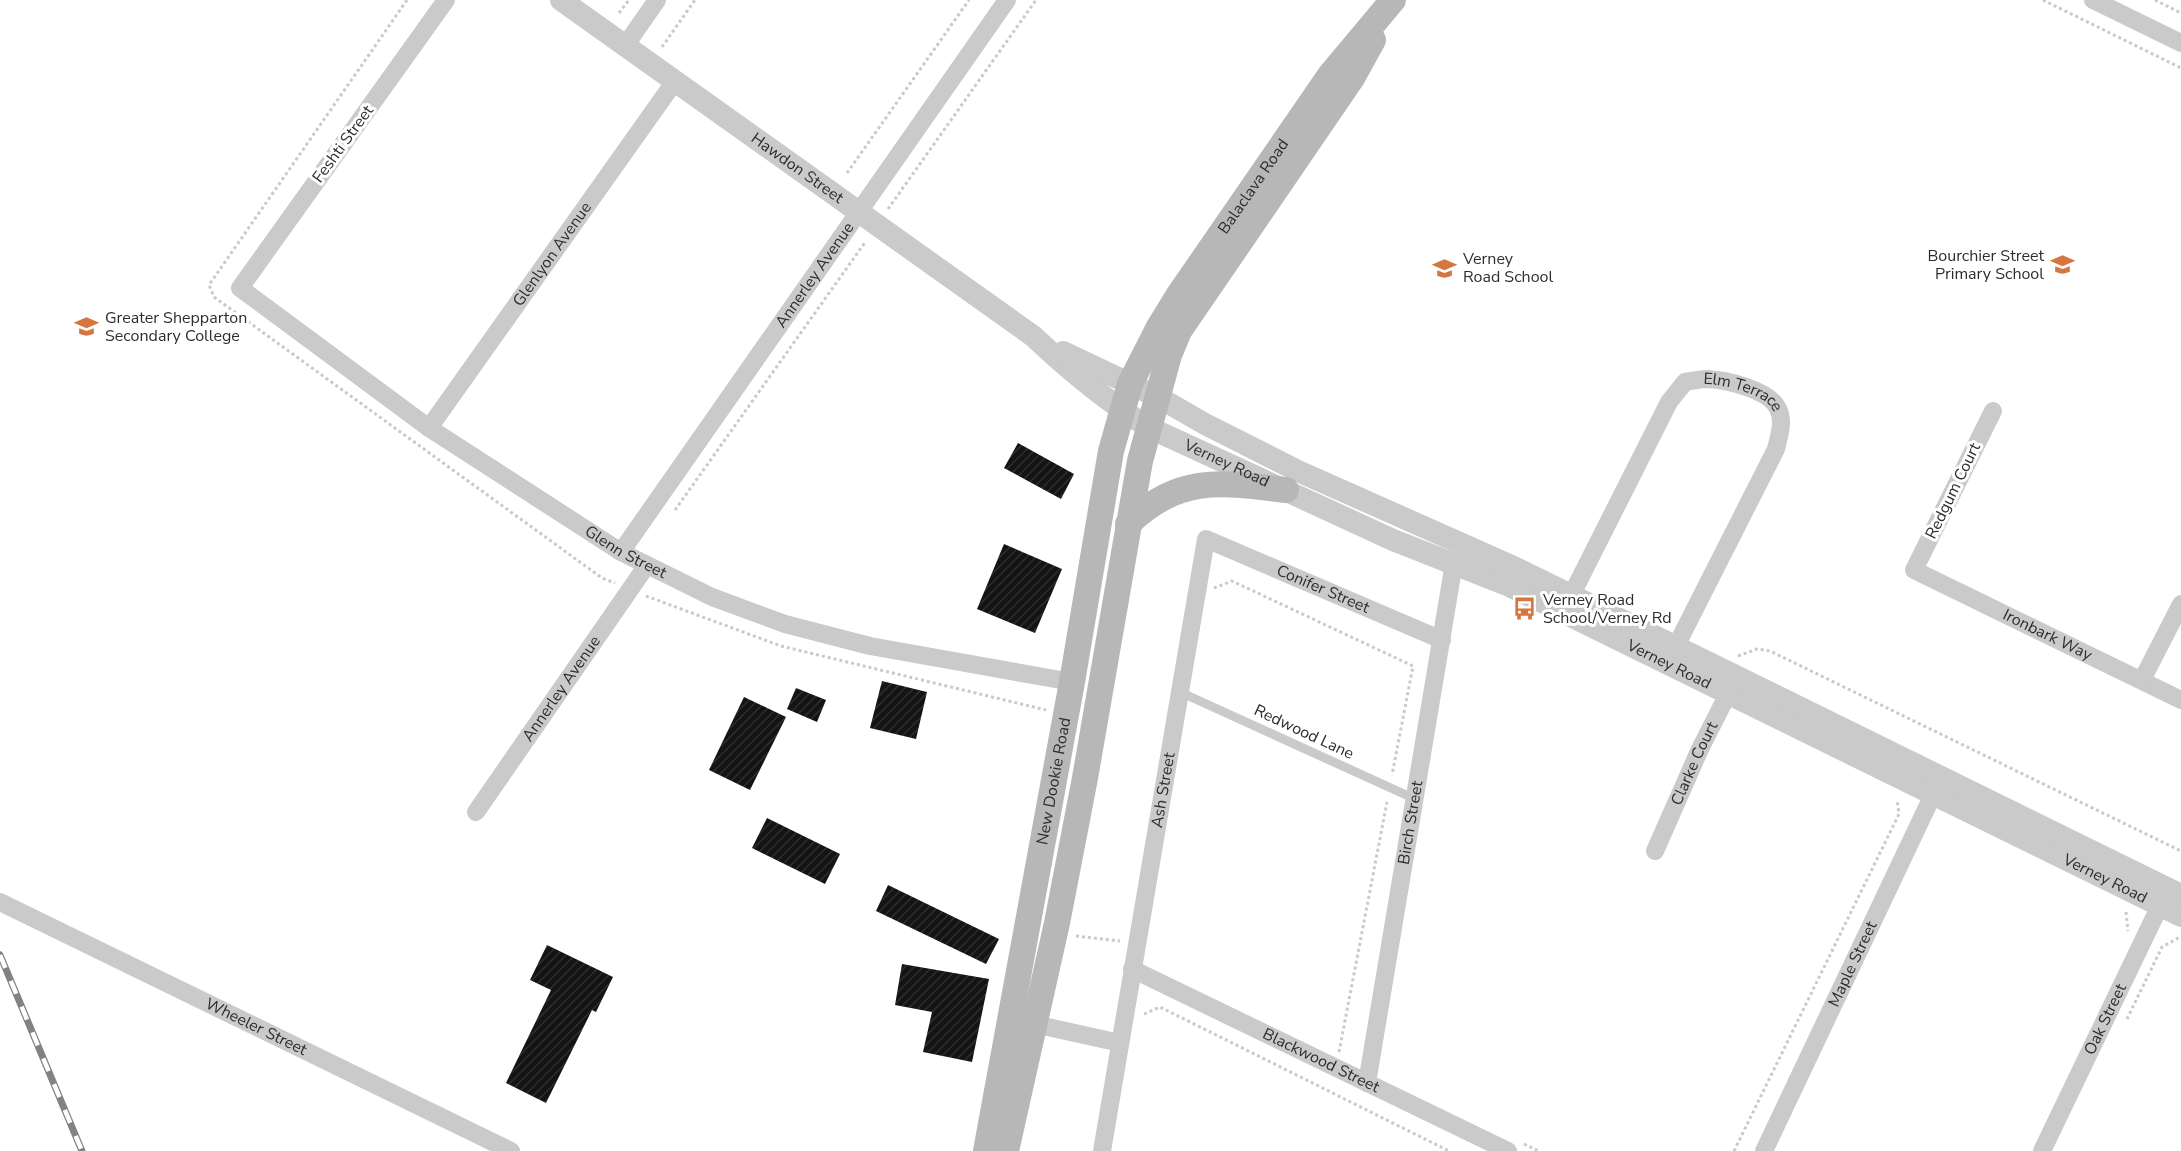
<svg xmlns="http://www.w3.org/2000/svg" width="2181" height="1151" viewBox="0 0 2181 1151" font-family="'Nunito Sans',sans-serif">
  <defs>
    <pattern id="building-hatch" width="6" height="6" patternUnits="userSpaceOnUse" patternTransform="scale(1.5)"><rect width="6" height="6" fill="#141414"/><path d="M-1 1l2-2M0 6l6-6M5 7l2-2" fill="none" stroke="#2e2e2e"/></pattern>
  </defs>
  <rect width="100%" height="100%" fill="#fff"/>
  <g fill="url(#building-hatch)">
    <polygon points="1018,443 1074,474 1061,499 1004,468"/>
    <polygon points="1004,544 1062,569 1035,633 977,609"/>
    <polygon points="882,681 927,692 916,739 870,728"/>
    <polygon points="796,688 826,700 817,722 787,709"/>
    <polygon points="744,697 786,717 750,790 709,770"/>
    <polygon points="767,818 840,854 825,884 752,848"/>
    <polygon points="888,885 999,939 986,964 876,911"/>
    <polygon points="547,945 613,977 596,1012 592,1010 546,1103 506,1083 551,990 530,980"/>
    <polygon points="902,964 989,979 972,1062 923,1052 932,1012 895,1005"/>
  </g>
  <g fill="none" stroke-linecap="round" stroke-linejoin="round">
    <g stroke="#cacaca" stroke-width="3" stroke-dasharray="3 3" stroke-linecap="butt">
      <polyline points="407,0 209,285 214,297 602,578 615,583"/>
      <polyline points="2043,0 2181,68"/>
      <polyline points="2155,0 2181,13"/>
      <polyline points="619,13 629,0"/>
      <polyline points="662,47 695,0"/>
      <polyline points="847,173 969,0"/>
      <polyline points="888,209 1036,0"/>
      <polyline points="675,510 866,241"/>
      <polyline points="1214,588 1232,581 1413,666 1392,775"/>
      <polyline points="646,596 781,646 1046,710"/>
      <polyline points="1738,656 1757,649 1770,651 2181,851"/>
      <polyline points="2126,912 2128,931"/>
      <polyline points="1076,936 1120,941"/>
      <polyline points="1144,1014 1160,1007 1449,1151"/>
      <polyline points="2127,1019 2162,947 2180,937"/>
      <polyline points="1339,1052 1387,802"/>
      <polyline points="1524,1144 1539,1151"/>
      <polyline points="1734,1151 1899,814 1897,800"/>
    </g>
    <polyline stroke="#cacaca" stroke-width="9" points="1180,692 1415,799"/>
    <g stroke="#cacaca" stroke-width="18">
      <path id="s1" d="M446 0 240 288 429 428 621 552 712 597 785 624 870 646 1072 682"/>
      <polyline points="2093,0 2181,43"/>
      <polyline points="625,46 657,0"/>
      <path id="s2" d="M1993 411 1914 570 2181 700"/>
      <path id="s3" d="M429 428 675 81"/>
      <path id="s4" d="M621 552 1007 0"/>
      <path id="s5" d="M1566 606 1669 402 1685 382C1692 381 1701 379 1708 379 1727 380 1768 390 1777 407 1785 420 1779 436 1776 449L1670 658"/>
      <polyline points="2142,680 2181,604"/>
      <path id="s6" d="M476 812 647 565"/>
      <path id="s7" d="M1655 851 1700 749 1733 684"/>
      <path id="s8" d="M0 902 511 1151"/>
      <path id="s9" d="M1132 969 1508 1151"/>
      <polyline points="1025,1022 1120,1043"/>
      <path id="s10" d="M1367 1083 1454 563"/>
      <path id="s11" d="M1102 1151 1206 539 1442 640"/>
      <path id="s12" d="M1764 1151 1938 784"/>
      <path id="s13" d="M2042 1151 2166 893"/>
    </g>
    <g stroke="#cacaca" stroke-width="22">
      <path id="s14" d="M561 0 1033 336C1069 370 1107 402 1150 428L1393 540 1507 585 2181 916"/>
      <polyline points="1063,352 1158,397 1205,424 1298,471 1516,568 2181,895"/>
    </g>
    <g stroke="#b7b7b7" stroke-width="26">
      <path d="M1128 524C1178 475 1221 482 1286 490"/>
      <path id="s15" d="M986 1151 1072 682 1111 451 1130 384 1159 327 1178 296 1331 74 1393 0"/>
      <polyline points="1006,1151 1057,923 1085,778 1140,461 1169,355 1179,331 1352,78 1373,40"/>
    </g>
    <defs>
      <polyline id="rail" points="0,955 82,1151"/>
    </defs>
    <use href="#rail" stroke="#828282" stroke-width="7"/>
    <use href="#rail" stroke="#fff" stroke-width="4.5" stroke-dasharray="14" stroke-linecap="butt"/>
  </g>
  <defs>
    <symbol id="school-bare" viewBox="-9 -9 18 18"><path d="M0-5L7-2L0 1L-7-2ZM-4 1L0 2.5L4 1V4Q0 6-4 4Z" fill="#d5763e" stroke="#fff" stroke-width="2.5" paint-order="stroke"/></symbol>
    <symbol id="bus-bare" viewBox="-9 -9 18 18"><path d="M-5-6H5V4H4V6H2V4H-2V6H-4V4H-5ZM-3.5-4V0h7V-4ZM-3.5 1.2v1.5H-2V1.2ZM2 1.2v1.5H3.5V1.2Z" fill="#d5763e" stroke="#fff" stroke-width="2.5" paint-order="stroke"/></symbol>
  </defs>
  <g fill-rule="evenodd">
    <use href="#school-bare" x="2046" y="248" width="33" height="33"/>
    <use href="#school-bare" x="1428" y="252" width="33" height="33"/>
    <use href="#school-bare" x="70" y="310" width="33" height="33"/>
    <use href="#bus-bare" x="1508" y="592" width="33" height="33"/>
  </g>
  <g text-anchor="middle" dominant-baseline="central" stroke-width="6" stroke-linejoin="round" paint-order="stroke">
    <g font-size="16" fill="#2d2d2d" stroke="#fff">
      <text transform="translate(343 144) rotate(-54)">Feshti Street</text>
      <text stroke="none"><textPath href="#s14" startOffset="290">Hawdon Street</textPath></text>
      <text stroke="none"><textPath href="#s15" startOffset="1014">Balaclava Road</textPath></text>
      <text stroke="none"><textPath href="#s3" startOffset="213">Glenlyon Avenue</textPath></text>
      <text stroke="none"><textPath href="#s4" startOffset="338">Annerley Avenue</textPath></text>
      <text stroke="none"><textPath href="#s5" startOffset="315">Elm Terrace</textPath></text>
      <text stroke="none"><textPath href="#s14" startOffset="813">Verney Road</textPath></text>
      <text transform="translate(1953 491) rotate(-64)">Redgum Court</text>
      <text stroke="none"><textPath href="#s1" startOffset="822">Glenn Street</textPath></text>
      <text stroke="none"><textPath href="#s11" startOffset="748">Conifer Street</textPath></text>
      <text stroke="none"><textPath href="#s2" startOffset="326">Ironbark Way</textPath></text>
      <text stroke="none"><textPath href="#s14" startOffset="1299">Verney Road</textPath></text>
      <text stroke="none"><textPath href="#s6" startOffset="150">Annerley Avenue</textPath></text>
      <text transform="translate(1304 732) rotate(25)">Redwood Lane</text>
      <text stroke="none"><textPath href="#s7" startOffset="96">Clarke Court</textPath></text>
      <text stroke="none"><textPath href="#s15" startOffset="376">New Dookie Road</textPath></text>
      <text stroke="none"><textPath href="#s11" startOffset="366">Ash Street</textPath></text>
      <text stroke="none"><textPath href="#s10" startOffset="264">Birch Street</textPath></text>
      <text stroke="none"><textPath href="#s14" startOffset="1785">Verney Road</textPath></text>
      <text stroke="none"><textPath href="#s12" startOffset="207">Maple Street</textPath></text>
      <text stroke="none"><textPath href="#s13" startOffset="146">Oak Street</textPath></text>
      <text stroke="none"><textPath href="#s8" startOffset="285">Wheeler Street</textPath></text>
      <text stroke="none"><textPath href="#s9" startOffset="210">Blackwood Street</textPath></text>
    </g>
    <g font-size="16" fill="#2d2d2d" stroke="#fff" text-anchor="start">
      <text x="2044" y="256" text-anchor="end">Bourchier Street<tspan x="2044" dy="18">Primary School</tspan></text>
      <text x="1463" y="259">Verney<tspan x="1463" dy="18">Road School</tspan></text>
      <text x="105" y="318">Greater Shepparton<tspan x="105" dy="18">Secondary College</tspan></text>
      <text x="1543" y="600">Verney Road<tspan x="1543" dy="18">School/Verney Rd</tspan></text>
    </g>
  </g>
</svg>
